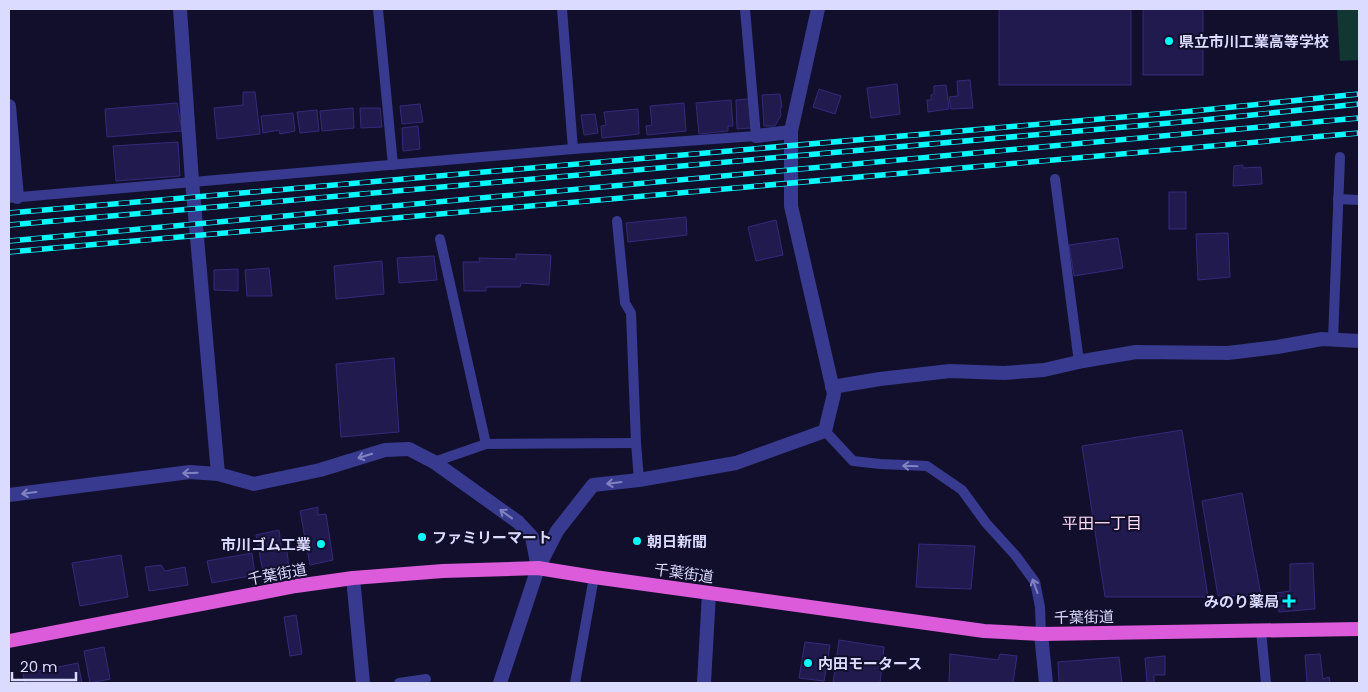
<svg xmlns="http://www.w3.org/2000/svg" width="1368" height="692" viewBox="0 0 1368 692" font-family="Poppins,'Noto Sans JP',sans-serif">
  <rect width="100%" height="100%" fill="#120f2c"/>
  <polygon fill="#123632" points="1337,9 1359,9 1359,60 1340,61"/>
  <g fill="#201a4e" stroke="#342a7c">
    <rect x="999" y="9" width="132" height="76"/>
    <rect x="1143" y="9" width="60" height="66"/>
    <polygon points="970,80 973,108 951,109 949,97 958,96 957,81"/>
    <polygon points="897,84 900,114 871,118 867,88"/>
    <polygon points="946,85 949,109 928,112 927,100 931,100 931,95 934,94 934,86"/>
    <polygon points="819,89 841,96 835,114 813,107"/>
    <polygon points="243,92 255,92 260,134 217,139 214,108 243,105"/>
    <polygon points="780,94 782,107 780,108 781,115 775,126 764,126 762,95"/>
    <polygon points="749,99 751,128 737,129 736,100"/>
    <polygon points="731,100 733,126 728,126 728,131 699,134 696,103"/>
    <polygon points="177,103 182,131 107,137 105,109"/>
    <polygon points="684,103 686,131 647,135 646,126 652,125 650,106"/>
    <polygon points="420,104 423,122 402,124 400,106"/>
    <polygon points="353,108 354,128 322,131 320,111"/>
    <polygon points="360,108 380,108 382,127 361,128"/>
    <polygon points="638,109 639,134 602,138 601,126 606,125 604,112"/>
    <polygon points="317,110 319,131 300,133 297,112"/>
    <polygon points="293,113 295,131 280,134 279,130 263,133 261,116"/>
    <polygon points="595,114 598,133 584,135 581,115"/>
    <polygon points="418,126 420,149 403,151 402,128"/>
    <polygon points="178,142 180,176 116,181 113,146"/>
    <polygon points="1243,165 1243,168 1261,167 1262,184 1233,186 1234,166"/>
    <rect x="1169" y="192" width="17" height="37"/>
    <polygon points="686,217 687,235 628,242 626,223"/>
    <polygon points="776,220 783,255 756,261 748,227"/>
    <polygon points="1228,233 1230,277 1198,280 1196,234"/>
    <polygon points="1118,238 1123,268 1074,276 1069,245"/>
    <polygon points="516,254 551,255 549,285 521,283 520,287 486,287 486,291 464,291 463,262 480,262 479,258 516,259"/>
    <polygon points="434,256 437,280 399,283 397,258"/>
    <polygon points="382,261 384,294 336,299 334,266"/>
    <polygon points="269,268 272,296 247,296 245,270"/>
    <polygon points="238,269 238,291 214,290 214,270"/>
    <polygon points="394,358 399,432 341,437 336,364"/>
    <polygon points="1182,430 1208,597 1105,597 1082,446"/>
    <polygon points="1242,493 1261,595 1218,596 1202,501"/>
    <polygon points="318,507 318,515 326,514 333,560 310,565 300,511"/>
    <polygon points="279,530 282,551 287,551 289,569 263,572 256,535"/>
    <polygon points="919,544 975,546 971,589 916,587"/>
    <polygon points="252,553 255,575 212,583 207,561"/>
    <polygon points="121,555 128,597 80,606 72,563"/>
    <polygon points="1313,563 1315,609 1279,612 1276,593 1290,591 1290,564"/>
    <polygon points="161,565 165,571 185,567 188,585 149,591 145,567"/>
    <polygon points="296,615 302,654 290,656 284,617"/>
    <polygon points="839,640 884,647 880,683 833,683"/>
    <polygon points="805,642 830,645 824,681 799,678"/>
    <polygon points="104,647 110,679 90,683 84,651"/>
    <polygon points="950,654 998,660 1000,654 1017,656 1013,683 949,683"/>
    <polygon points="1320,654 1323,679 1329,677 1330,683 1307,683 1305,655"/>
    <polygon points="1165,656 1165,675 1154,675 1154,683 1147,683 1145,658"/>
    <polygon points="1119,657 1122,683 1059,683 1058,662"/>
    <polygon points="78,663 82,683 25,683 23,674"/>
  </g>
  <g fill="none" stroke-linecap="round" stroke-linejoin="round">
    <g stroke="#373a8e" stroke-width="10">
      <polyline points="378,9 393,165"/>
      <polyline points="562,9 573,149"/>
      <polyline points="1055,179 1079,362"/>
      <polyline points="9,198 573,149 756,136 745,9"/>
      <polyline points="1338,199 1359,200"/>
      <polyline points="617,221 625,303 631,313 636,443 639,480"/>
      <polyline points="1333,340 1340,157"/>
      <polyline points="825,431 853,461 880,464 927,466 962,490 986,523 1016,556 1035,582 1040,607 1041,634"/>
      <polyline points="486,444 636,443"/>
      <polyline points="434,462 486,444 440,239"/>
      <polyline points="1261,631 1266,683"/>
      <polyline points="399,683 426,679"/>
      <polyline points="575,683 594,577"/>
    </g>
    <g stroke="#373a8e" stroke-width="14">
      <polyline points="180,9 192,181 218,474"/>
      <polyline points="9,106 17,197"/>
      <polyline points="756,136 791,132"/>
      <polyline points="832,387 880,379 950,371 1004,373 1044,370 1083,361 1136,352 1228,353 1277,347 1322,339 1359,341"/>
      <polyline points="9,495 190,472 218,474 254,484 320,470 385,450 409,449 434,462 518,522 532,537 538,568"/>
      <polyline points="353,578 363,683"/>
      <polyline points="1041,634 1046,683"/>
      <polyline points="500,683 538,568 557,531 593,485 639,480 736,463 825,431 834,394 791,206 791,131 818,9"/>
      <polyline points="704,683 709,593"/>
    </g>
    <polyline stroke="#db5bda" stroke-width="14" points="9,641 296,586 353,578 443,571 538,568 594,577 984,631 1041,634 1359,629"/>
    <defs>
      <g id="rail">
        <polyline points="9,213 1193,111 1359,94"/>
        <polyline points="9,225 1193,121 1359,104"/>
        <polyline points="9,241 1359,118"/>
        <polyline points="9,252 1359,133"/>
      </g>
    </defs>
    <use href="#rail" stroke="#06faff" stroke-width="5.5"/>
    <use href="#rail" stroke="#120f2c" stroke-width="4" stroke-dasharray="11" stroke-linecap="butt"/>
  </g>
  <defs><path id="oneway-shaft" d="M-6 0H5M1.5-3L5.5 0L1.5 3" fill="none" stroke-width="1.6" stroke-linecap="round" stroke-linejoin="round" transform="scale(1.25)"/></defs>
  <g stroke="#8182c1">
    <use href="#oneway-shaft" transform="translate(365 456) rotate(163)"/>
    <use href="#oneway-shaft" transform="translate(910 466) rotate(-178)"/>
    <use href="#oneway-shaft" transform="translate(190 473) rotate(178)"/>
    <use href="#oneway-shaft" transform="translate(614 483) rotate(173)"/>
    <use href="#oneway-shaft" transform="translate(29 493) rotate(173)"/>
    <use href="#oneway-shaft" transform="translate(506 514) rotate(-144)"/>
    <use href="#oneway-shaft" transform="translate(1035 586) rotate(-110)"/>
  </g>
  <g fill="#06faff" stroke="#120f2c" stroke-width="2">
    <circle cx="1169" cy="41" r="5"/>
    <circle cx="422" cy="537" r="5"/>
    <circle cx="637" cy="541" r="5"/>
    <circle cx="321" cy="544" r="5"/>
    <path d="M1286.5 593.5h5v5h5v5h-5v5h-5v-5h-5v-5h5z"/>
    <circle cx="808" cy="663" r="5"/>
  </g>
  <g text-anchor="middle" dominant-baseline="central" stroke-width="4" stroke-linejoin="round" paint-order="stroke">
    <g font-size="15" font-weight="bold" fill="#dbdaff" stroke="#120f2c" text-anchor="start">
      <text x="1179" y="41">県立市川工業高等学校</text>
      <text x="432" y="537">ファミリーマート</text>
      <text x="647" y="541">朝日新聞</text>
      <text x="311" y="544" text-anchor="end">市川ゴム工業</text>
      <text x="1279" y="601" text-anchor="end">みのり薬局</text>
      <text x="818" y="663">内田モータース</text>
    </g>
    <g font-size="15" fill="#dbdaff" stroke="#120f2c">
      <text transform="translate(684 573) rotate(8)">千葉街道</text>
      <text transform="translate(277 574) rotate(-10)">千葉街道</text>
      <text transform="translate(1084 617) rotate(-1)">千葉街道</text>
    </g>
    <g font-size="16" fill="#ffdcf5" stroke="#120f2c">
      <text x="1102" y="523">平田一丁目</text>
    </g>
  </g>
  <rect width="1368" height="692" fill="none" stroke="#dbdaff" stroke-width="20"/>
  <path d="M12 672v8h64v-8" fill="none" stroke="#dbdaff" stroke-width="2.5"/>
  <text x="20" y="672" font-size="15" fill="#dbdaff" stroke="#120f2c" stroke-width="4" paint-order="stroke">20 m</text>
</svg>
